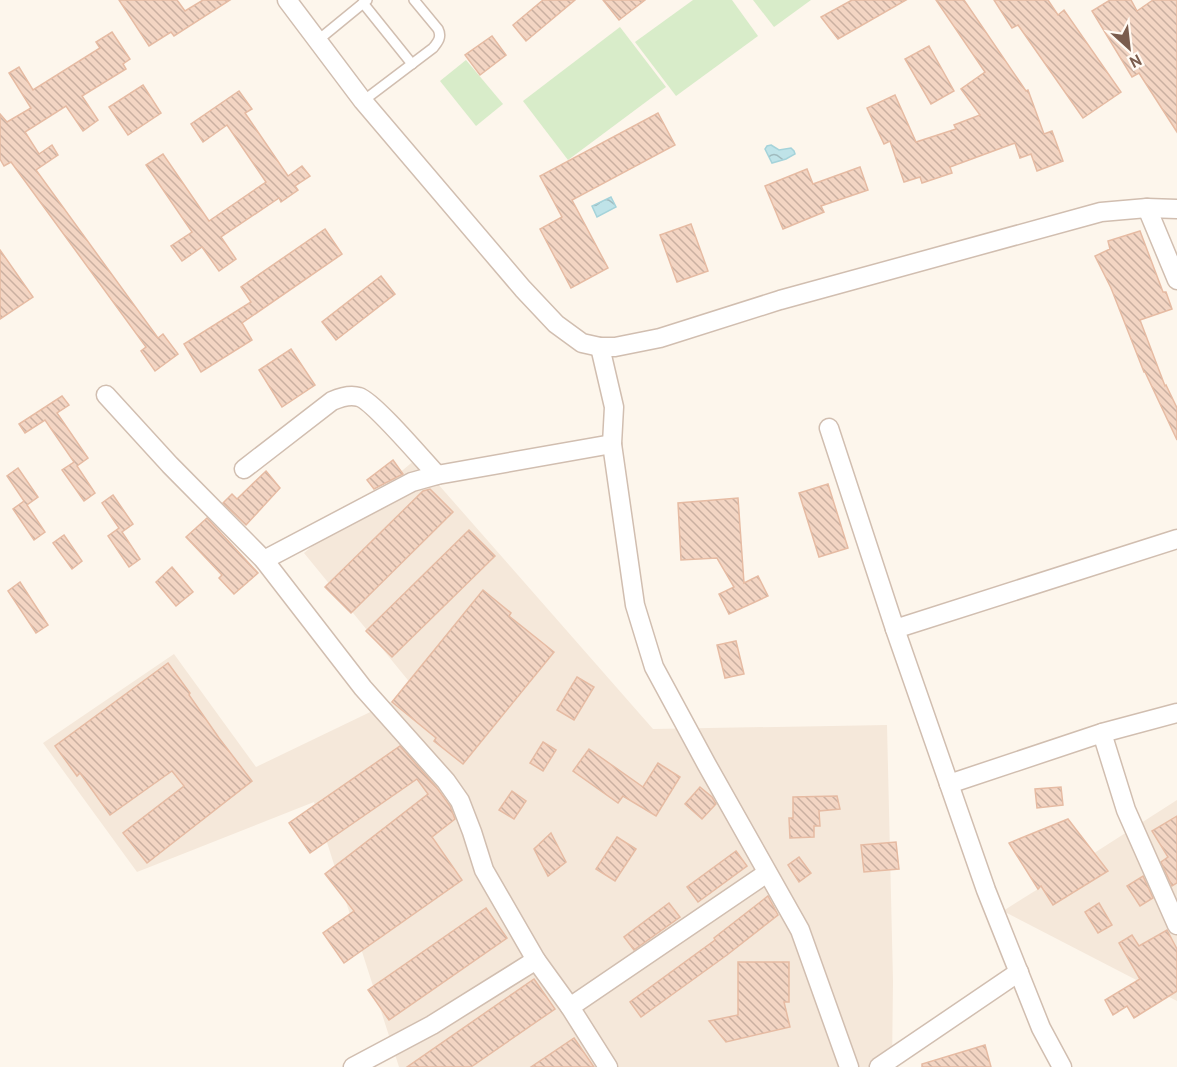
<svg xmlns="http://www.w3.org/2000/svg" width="1177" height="1067" viewBox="0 0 1177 1067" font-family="'PT Sans',sans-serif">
  <defs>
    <pattern id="water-waves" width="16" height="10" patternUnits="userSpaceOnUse" patternTransform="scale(1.5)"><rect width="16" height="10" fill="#bfe3e8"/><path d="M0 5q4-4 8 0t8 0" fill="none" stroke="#a0bbbe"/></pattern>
    <pattern id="building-back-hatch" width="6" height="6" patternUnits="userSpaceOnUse" patternTransform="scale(1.5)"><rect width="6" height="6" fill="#f3d5c3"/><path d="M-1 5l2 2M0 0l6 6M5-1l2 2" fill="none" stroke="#cab0a1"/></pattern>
  </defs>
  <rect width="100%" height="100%" fill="#fdf6ec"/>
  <g fill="#f5e8da">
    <polygon points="416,459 653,729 887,725 893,981 892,1067 399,1067 314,802 137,872 43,743 174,654 256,767 416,690 304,553"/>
    <polygon points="1177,800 1177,1001 1003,911 1038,889"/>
  </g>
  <g fill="#d8ecc9">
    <polygon points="693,0 732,0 758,36 676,96 635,42"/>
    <polygon points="753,0 811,0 774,27"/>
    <polygon points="620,27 666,87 568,160 523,101"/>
    <polygon points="466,60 503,104 476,126 440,81"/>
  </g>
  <g fill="url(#water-waves)" stroke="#a5d3da" stroke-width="1.5">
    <polygon points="771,145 779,150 791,148 794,151 795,154 786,159 772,163 765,149 767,146"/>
    <polygon points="611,197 616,207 597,217 592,206"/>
  </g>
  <g fill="url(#building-back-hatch)" stroke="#e6bba3" stroke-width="1.5">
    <polygon points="119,0 177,0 185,11 203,0 230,0 174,36 171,32 149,46"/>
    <polygon points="543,0 575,0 526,41 513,25"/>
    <polygon points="603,0 645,0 619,20"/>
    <polygon points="852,0 906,0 838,39 821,17"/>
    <polygon points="936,0 964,0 1026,91 1028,90 1044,134 1052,131 1063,161 1037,171 1031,154 1020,158 1015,143 950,167 952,173 922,183 920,177 904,182 890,141 884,144 867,108 895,95 916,142 956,129 954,125 980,115 961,89 985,72"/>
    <polygon points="994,0 1048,0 1058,15 1064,10 1121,92 1083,118 1018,25 1012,28"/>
    <polygon points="1110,0 1131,0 1137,11 1153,0 1177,0 1177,132 1139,73 1132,77 1092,11"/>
    <polygon points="112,32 130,59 123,64 126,69 82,96 98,120 83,131 66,106 25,132 39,154 52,145 58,155 36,170 158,338 163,334 178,354 155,371 141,351 146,347 11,162 4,166 0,159 0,114 7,122 31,108 9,73 19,67 33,90 100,48 96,42"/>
    <polygon points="492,36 506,55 480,75 465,55"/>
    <polygon points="929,46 954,91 931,104 905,59"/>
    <polygon points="143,85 161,113 128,135 109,107"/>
    <polygon points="239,91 252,109 245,113 288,176 302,166 310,176 295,186 298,190 281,202 279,198 221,237 236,259 219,271 202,247 182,261 171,246 192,232 146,165 163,154 209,221 266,182 227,125 203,142 191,124"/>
    <polygon points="658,113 675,145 572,200 608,268 571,288 540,229 562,217 540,176"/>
    <polygon points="860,167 868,190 821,206 824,212 783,229 765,186 807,169 813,184"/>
    <polygon points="691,224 708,271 677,282 660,235"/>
    <polygon points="325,229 342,254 242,323 252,340 201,372 184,344 251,302 241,287"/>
    <polygon points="1140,231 1163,292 1166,292 1172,309 1140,320 1165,386 1166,385 1177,408 1177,440 1145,372 1144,372 1111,288 1095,256 1110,249 1108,241"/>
    <polygon points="0,250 33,297 0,319"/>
    <polygon points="381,276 395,294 336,340 322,322"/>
    <polygon points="291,349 315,385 282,407 259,370"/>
    <polygon points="62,396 69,405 57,413 88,458 77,466 95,493 84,501 62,470 74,462 45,420 25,433 19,424"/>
    <polygon points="393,460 403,474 374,489 367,480"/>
    <polygon points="18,468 38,497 27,505 45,532 34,540 13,509 24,501 7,476"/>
    <polygon points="266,471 280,488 246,525 223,503 232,494 237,499"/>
    <polygon points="828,484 848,548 819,557 799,493"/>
    <polygon points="430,489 453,512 351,613 325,587 423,491"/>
    <polygon points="113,495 133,524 122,532 140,559 129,567 108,536 119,528 102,503"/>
    <polygon points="738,498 744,583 758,576 768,596 729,614 719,594 734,587 717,558 681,560 678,503"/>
    <polygon points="207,518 258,573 234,594 219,578 222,575 186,537"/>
    <polygon points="469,530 495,556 392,657 366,631"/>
    <polygon points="64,535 82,561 72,569 53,543"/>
    <polygon points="172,567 193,592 176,606 156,582"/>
    <polygon points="20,582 48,625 36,633 8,591"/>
    <polygon points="483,590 511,613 509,616 554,652 463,764 434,741 436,738 392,702"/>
    <polygon points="736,641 744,674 725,678 717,645"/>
    <polygon points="168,663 190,693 189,695 219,738 252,781 147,863 123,833 184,786 172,771 110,815 80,773 77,776 55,746"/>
    <polygon points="577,677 594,687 574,720 557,710"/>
    <polygon points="543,742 556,750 543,771 530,763"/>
    <polygon points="400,746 437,788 450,806 455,819 432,837 462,880 344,963 323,933 354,911 325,874 428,794 417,779 310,853 289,823"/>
    <polygon points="589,749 643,787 658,763 680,777 656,816 623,796 618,803 573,771"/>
    <polygon points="700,787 712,797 716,804 702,819 685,804"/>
    <polygon points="1061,787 1063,805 1037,808 1035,789"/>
    <polygon points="512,791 526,801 514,819 499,810"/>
    <polygon points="837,796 840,809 819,811 820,826 814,826 814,837 790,838 789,818 793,818 793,797"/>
    <polygon points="1177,816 1177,883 1172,886 1161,862 1168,857 1152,831"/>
    <polygon points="1068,819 1108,871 1053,905 1041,886 1038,889 1009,843"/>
    <polygon points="551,833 566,862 548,876 534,849"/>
    <polygon points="617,837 636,849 615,881 596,869"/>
    <polygon points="896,842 899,869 864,872 861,845"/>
    <polygon points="736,851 747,866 698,902 687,887"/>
    <polygon points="799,857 811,873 799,882 788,865"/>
    <polygon points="1143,876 1153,898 1140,906 1127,886"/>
    <polygon points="768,896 778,915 727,955 641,1017 630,1002 715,940 714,938"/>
    <polygon points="669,903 680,917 634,950 624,937"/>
    <polygon points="1099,903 1112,925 1098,933 1085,912"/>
    <polygon points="486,908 507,938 389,1020 368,990"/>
    <polygon points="1167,930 1177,949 1177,991 1134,1018 1127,1006 1113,1015 1105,1000 1140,979 1119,943 1132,935 1139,946"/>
    <polygon points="738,962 789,962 789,1002 784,1002 790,1027 726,1042 709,1021 738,1015"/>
    <polygon points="534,979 555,1009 471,1067 407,1067"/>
    <polygon points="574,1038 594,1067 531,1067"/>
    <polygon points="985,1045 991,1067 922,1067 922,1064"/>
  </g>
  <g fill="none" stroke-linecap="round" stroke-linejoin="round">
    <defs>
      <g id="lane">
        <polyline points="363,3 412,64"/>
        <polyline points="317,41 367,0"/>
        <path d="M363 101 433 48C438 42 442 37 438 29L414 0"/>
      </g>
      <g id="street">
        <polyline points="287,0 363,101 523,289 556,324 582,343 600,347 615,347 660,338 780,300 1101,212 1147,208 1177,209"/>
        <polyline points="1147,208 1177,280"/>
        <polyline points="600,347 614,407 612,444 635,605 654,667 707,765 800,930 849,1067"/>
        <polyline points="106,395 170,465 264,560 363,688 446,781 460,801 472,832 484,870 536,960 570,1007 608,1067"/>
        <polyline points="829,428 895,629 1177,539"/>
        <path d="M244 469 332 401C341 397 350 394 359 397 373 401 424 461 437 475"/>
        <polyline points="264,560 412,482 437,475 612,444"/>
        <polyline points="895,629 986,890 1041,1028 1062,1067"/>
        <polyline points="1102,733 1126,810 1177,925"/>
        <polyline points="949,784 1102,733 1177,713"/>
        <polyline points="570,1007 767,873"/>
        <polyline points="353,1067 432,1025 536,960"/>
        <polyline points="879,1067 1019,972"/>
      </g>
    </defs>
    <use href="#lane" stroke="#d1beb0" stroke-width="12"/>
    <use href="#street" stroke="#d1beb0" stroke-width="21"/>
    <use href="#lane" stroke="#fff" stroke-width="9"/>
    <use href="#street" stroke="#fff" stroke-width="18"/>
  </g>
  <g transform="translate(1129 48) rotate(153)" stroke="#fffaf3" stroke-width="4.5" paint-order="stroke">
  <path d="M0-4.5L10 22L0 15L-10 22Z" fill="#7a5c4d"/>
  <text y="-9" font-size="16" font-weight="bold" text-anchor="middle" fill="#7a5c4d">N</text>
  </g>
</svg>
